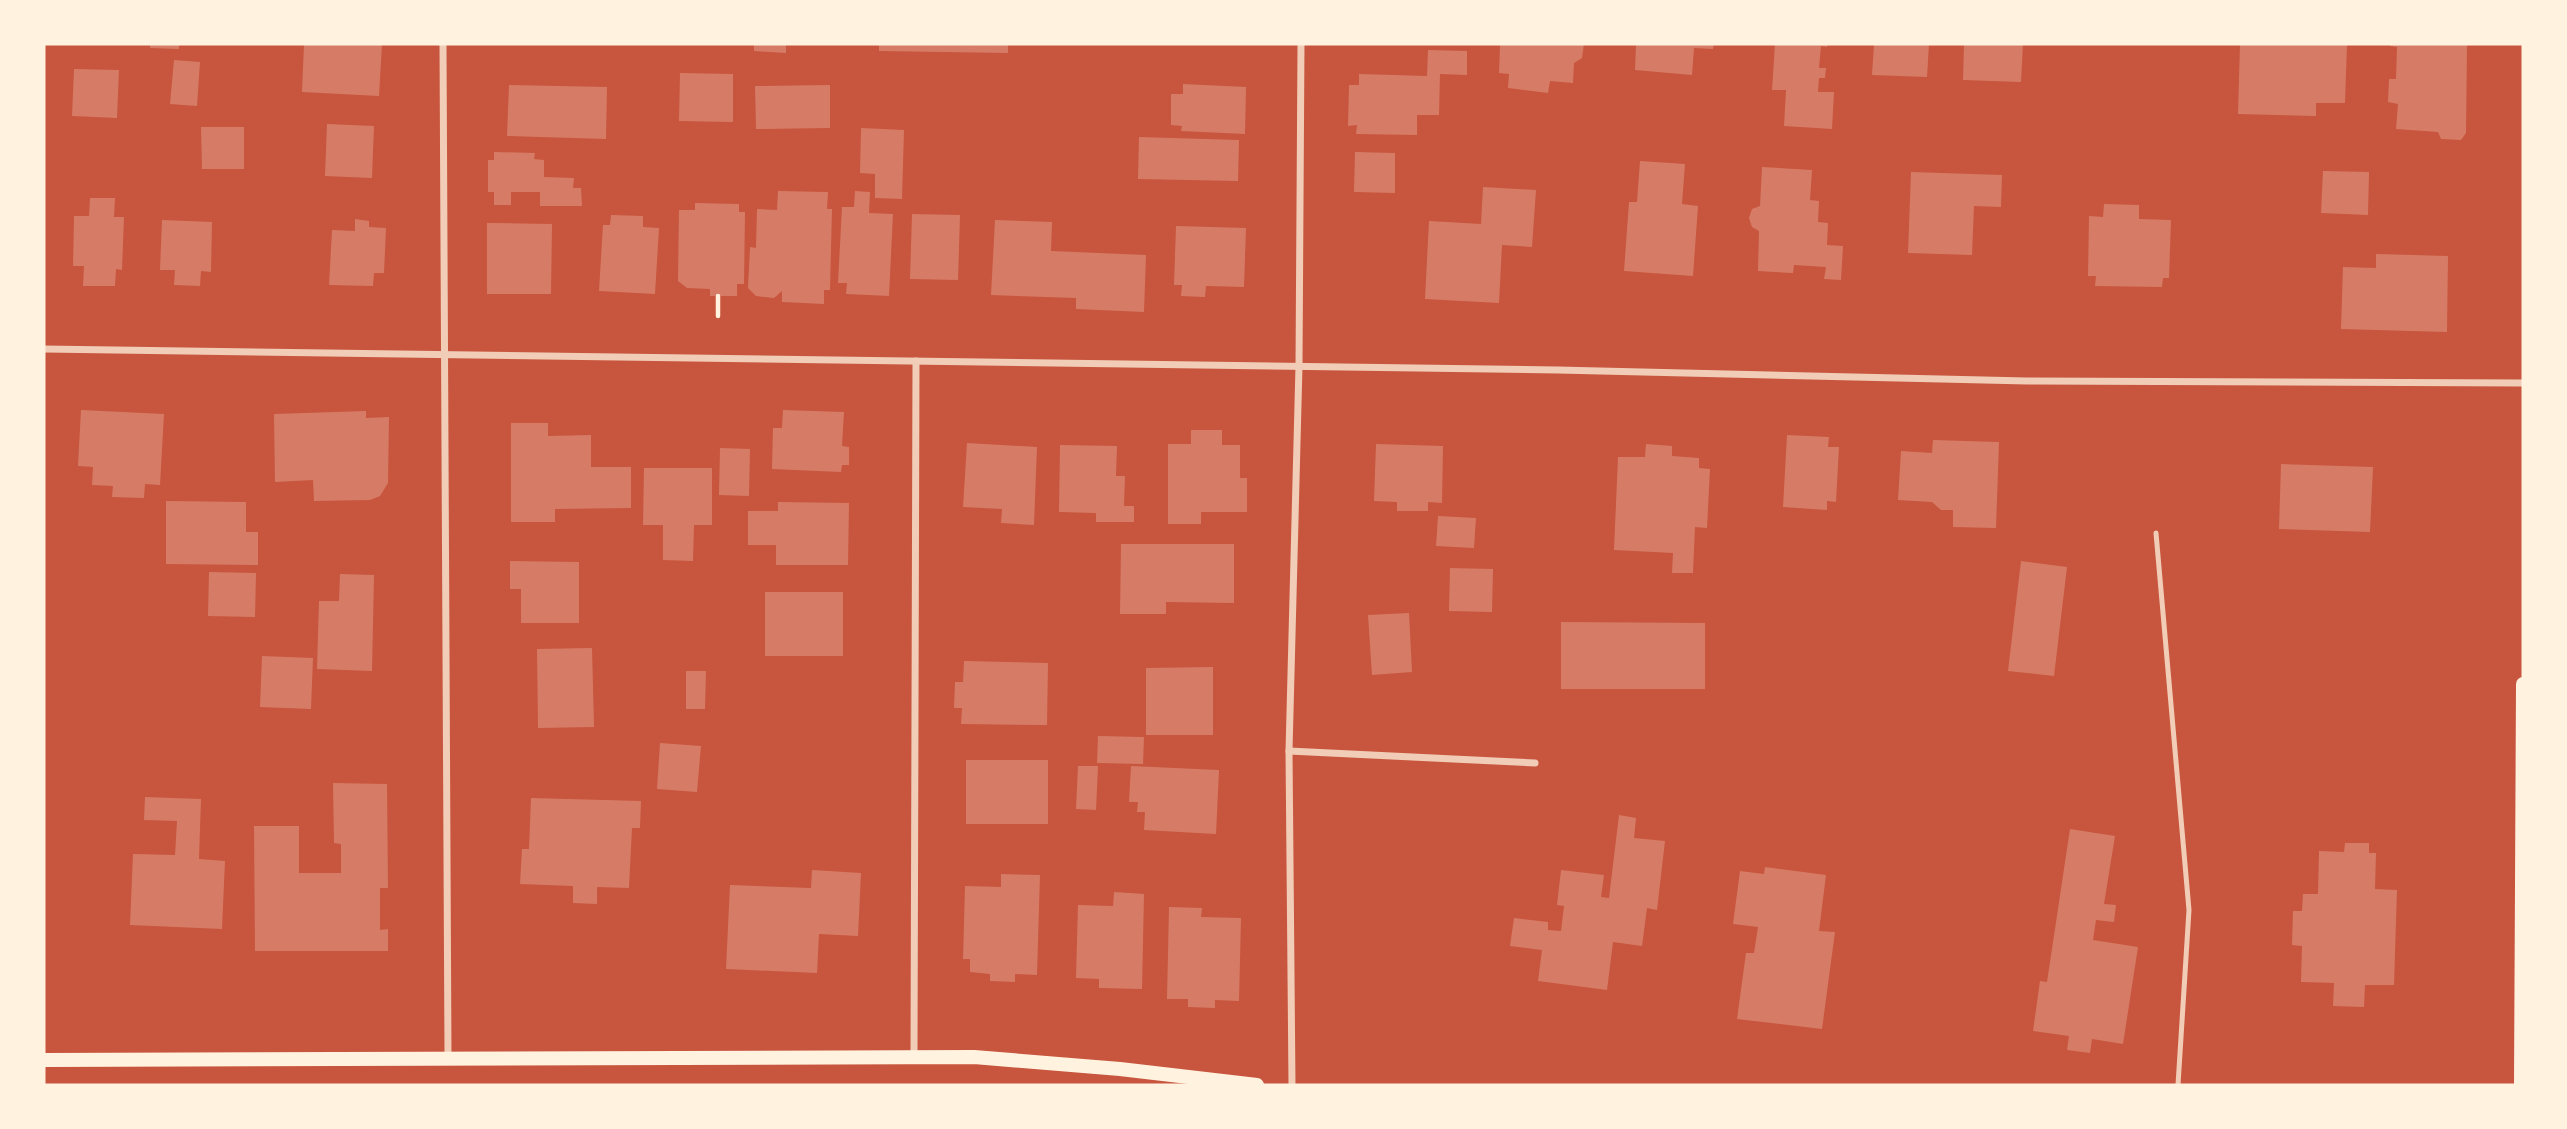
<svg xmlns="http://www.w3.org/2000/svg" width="2567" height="1129" viewBox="0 0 2567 1129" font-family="'PT Sans Narrow',sans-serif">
  <rect width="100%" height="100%" fill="#c8553d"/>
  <g fill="#d67c66">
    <polygon points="150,44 179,44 179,49 150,48"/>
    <polygon points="304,44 382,44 379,96 302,92"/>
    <polygon points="754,44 786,44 786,53 754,51"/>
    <polygon points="879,44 1008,44 1008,53 879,51"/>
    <polygon points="1508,44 1584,44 1582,58 1574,63 1573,83 1550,81 1548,93 1508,88 1509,74 1499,73 1500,45"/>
    <polygon points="1636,44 1714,44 1713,49 1694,48 1692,75 1635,70"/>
    <polygon points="1775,44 1828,44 1827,47 1821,46 1819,68 1826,68 1825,78 1819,78 1818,92 1834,92 1832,129 1784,126 1786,90 1772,90"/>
    <polygon points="1874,44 1929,44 1927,77 1872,75"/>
    <polygon points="1964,44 2023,44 2021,82 1963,80"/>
    <polygon points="2240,44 2347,44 2345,103 2316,103 2316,116 2238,114"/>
    <polygon points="2390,44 2467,44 2466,133 2461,140 2441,139 2438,132 2396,129 2398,104 2388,102 2389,79 2396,79 2397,47 2390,46"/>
    <polygon points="1428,50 1467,51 1467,75 1440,74 1439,115 1417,115 1417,135 1356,134 1357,125 1348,126 1349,85 1359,85 1359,74 1427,76"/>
    <polygon points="174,60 200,62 197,106 170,104"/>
    <polygon points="74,69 119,70 117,118 72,116"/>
    <polygon points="680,73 733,74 733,122 679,121"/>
    <polygon points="1183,84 1246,87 1245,134 1181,131 1182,126 1171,125 1171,94 1183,94"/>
    <polygon points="509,85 607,87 606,139 507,136"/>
    <polygon points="830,85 830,128 756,129 755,86"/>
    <polygon points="327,124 374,126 372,178 325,176"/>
    <polygon points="201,127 244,127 244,169 202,169"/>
    <polygon points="861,128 904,130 902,199 875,198 875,174 860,173"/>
    <polygon points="1139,137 1239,140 1238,181 1138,179"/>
    <polygon points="494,152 535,153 534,159 544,160 544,177 574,178 573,188 581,188 582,206 540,206 540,192 511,192 511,205 494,205 494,192 488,192 488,160 494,160"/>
    <polygon points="1355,152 1395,153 1395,193 1354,192"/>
    <polygon points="1640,161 1685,164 1682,204 1698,206 1693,276 1624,271 1629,202 1637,202"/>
    <polygon points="1762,167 1812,170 1810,200 1819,201 1818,222 1828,223 1827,245 1843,246 1841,280 1824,279 1826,267 1794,265 1793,273 1758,271 1759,231 1752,227 1749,218 1752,209 1760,206"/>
    <polygon points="2323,171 2369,172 2368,215 2321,213"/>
    <polygon points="1911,172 2002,175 2001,207 1974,206 1972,255 1908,253"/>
    <polygon points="1483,187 1536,190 1532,247 1502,245 1499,303 1425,299 1429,221 1481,224"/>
    <polygon points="778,191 828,192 827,209 832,209 830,290 824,290 824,304 782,302 782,291 774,298 756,296 748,288 750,247 756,248 757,209 777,210"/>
    <polygon points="855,191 870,192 869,213 893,214 889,296 846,294 847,283 838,283 842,207 854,207"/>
    <polygon points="90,198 115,198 114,217 124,217 122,270 116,269 115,286 83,286 84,266 73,266 74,216 89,216"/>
    <polygon points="695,203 739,204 739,212 745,212 744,284 737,284 737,296 710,296 710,289 687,288 678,281 679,210 695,210"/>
    <polygon points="2104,204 2139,205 2139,219 2171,220 2169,278 2163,278 2162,287 2095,286 2096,276 2088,276 2089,216 2103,217"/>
    <polygon points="912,214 960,215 958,280 910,279"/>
    <polygon points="611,215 643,216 643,227 659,228 655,294 599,291 603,225 610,225"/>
    <polygon points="355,219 369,221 369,227 386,228 384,273 374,273 373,286 329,285 332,230 355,231"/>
    <polygon points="162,220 212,222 211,272 201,271 200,286 174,285 175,270 160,270"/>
    <polygon points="995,220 1052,222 1051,251 1146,255 1144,312 1076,309 1076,298 991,295"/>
    <polygon points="487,223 552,224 551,294 487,294"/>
    <polygon points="1176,226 1246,228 1244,287 1206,286 1205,297 1181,296 1182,285 1174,285"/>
    <polygon points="2376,254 2448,256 2447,332 2341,329 2343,267 2376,268"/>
    <polygon points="81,410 164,414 160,485 145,484 144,498 112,497 113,486 92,485 93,467 78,466"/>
    <polygon points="783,410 844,412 842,446 849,447 849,465 842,465 841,472 772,469 773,428 782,428"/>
    <polygon points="366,411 366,418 389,417 388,483 380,496 370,500 314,501 313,480 275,482 274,414"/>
    <polygon points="511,423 548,423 548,436 591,435 591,467 631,467 631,508 555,509 555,522 511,522"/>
    <polygon points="1191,430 1222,430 1222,445 1240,445 1240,478 1247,478 1247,512 1201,512 1201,524 1168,524 1168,444 1191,444"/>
    <polygon points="1787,435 1829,437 1828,447 1839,447 1836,502 1827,501 1827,510 1783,507"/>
    <polygon points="1933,440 1999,442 1996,528 1953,527 1953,510 1941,510 1932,502 1898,500 1901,451 1932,453"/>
    <polygon points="967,443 1037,447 1034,525 1001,523 1002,509 963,507"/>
    <polygon points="1376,444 1443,446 1442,503 1428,502 1428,511 1397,511 1397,502 1374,501"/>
    <polygon points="1646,444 1672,446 1672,456 1699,458 1699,468 1710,469 1707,528 1695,527 1693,573 1672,573 1673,553 1614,550 1618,457 1645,457"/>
    <polygon points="1060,445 1117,446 1116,476 1125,476 1124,506 1134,506 1134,522 1096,522 1096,513 1059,512"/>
    <polygon points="720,448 750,449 749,496 719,495"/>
    <polygon points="2281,464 2373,467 2370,532 2279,529"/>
    <polygon points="644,468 712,468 712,525 694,525 693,561 663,560 663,525 643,525"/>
    <polygon points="166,501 246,502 246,532 258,532 258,565 166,564"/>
    <polygon points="778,502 849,503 848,565 776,565 776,545 748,545 748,511 778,511"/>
    <polygon points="1438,516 1476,518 1474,548 1436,546"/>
    <polygon points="1121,544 1234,544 1234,603 1166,602 1166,614 1120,614"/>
    <polygon points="510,561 579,562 579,623 521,623 521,589 510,589"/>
    <polygon points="2021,561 2067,567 2054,676 2008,671"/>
    <polygon points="1450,568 1493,569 1492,612 1449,611"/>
    <polygon points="209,572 256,573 255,617 208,616"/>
    <polygon points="340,574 374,575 372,671 317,669 319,601 339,601"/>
    <rect x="765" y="592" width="78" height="64"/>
    <polygon points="1409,613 1412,672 1372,675 1368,615"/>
    <polygon points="1561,622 1705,623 1705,689 1561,689"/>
    <polygon points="592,648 594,727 538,728 537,649"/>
    <polygon points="262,656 313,658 311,709 260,707"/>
    <polygon points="964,661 1048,663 1047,725 961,724 962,708 954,708 955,682 963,682"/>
    <polygon points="1213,667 1213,735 1146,735 1146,668"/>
    <polygon points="686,671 706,671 705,709 686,709"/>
    <polygon points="1098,736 1144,737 1143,764 1097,763"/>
    <polygon points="660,743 701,746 697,792 657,789"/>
    <rect x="966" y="760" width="82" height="64"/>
    <polygon points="1078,766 1098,766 1096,810 1076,809"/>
    <polygon points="1131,766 1219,770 1216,834 1144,830 1145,812 1137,812 1138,802 1129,802"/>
    <polygon points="333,783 387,784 388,888 380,888 380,930 388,929 388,951 255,951 254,826 299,826 299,873 341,873 341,844 334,843"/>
    <polygon points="145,797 201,799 199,859 225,861 222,929 130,925 133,854 175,855 177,821 144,820"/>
    <polygon points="531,798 641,801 640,828 632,828 629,888 597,887 597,904 573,903 573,886 520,884 522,849 529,849"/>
    <polygon points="1619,815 1636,818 1634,838 1665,841 1657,910 1647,908 1642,946 1613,942 1607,990 1538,981 1542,950 1510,946 1514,918 1548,922 1548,930 1561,931 1564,906 1557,905 1561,870 1604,875 1601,897 1609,898"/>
    <polygon points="2070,829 2115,836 2104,904 2116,905 2114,922 2096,920 2093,940 2138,947 2123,1044 2092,1039 2090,1053 2067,1050 2069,1036 2033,1031 2040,981 2047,982"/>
    <polygon points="2345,843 2369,843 2369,853 2376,853 2375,889 2397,890 2394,985 2365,985 2364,1007 2333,1006 2334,983 2301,982 2302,946 2292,945 2293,911 2302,911 2303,894 2318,894 2319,851 2344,852"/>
    <polygon points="1765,867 1826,875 1819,931 1835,932 1822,1029 1737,1019 1746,953 1754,953 1758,927 1733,924 1740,871 1764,874"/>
    <polygon points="812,870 861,873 858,936 819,934 817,973 726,969 730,885 811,888"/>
    <polygon points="1001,874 1040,875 1037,975 1015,974 1015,982 990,981 990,974 970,972 970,959 963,959 965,886 1001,887"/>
    <polygon points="1114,892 1144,894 1142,989 1099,988 1099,979 1076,978 1078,905 1113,906"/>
    <polygon points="1169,907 1202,908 1201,917 1241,918 1239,1001 1215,1000 1215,1008 1188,1007 1188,999 1167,999"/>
  </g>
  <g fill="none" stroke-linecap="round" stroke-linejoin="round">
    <polyline stroke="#fff3e0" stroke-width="4.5" points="718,316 718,296"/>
    <polyline stroke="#f1ccb7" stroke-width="5" points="2156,533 2189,910 2178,1085"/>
    <g stroke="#f1ccb7" stroke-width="7">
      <polyline points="443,44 448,1057"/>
      <polyline points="44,349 1558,370 2027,381 2523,383"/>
      <polyline points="1289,751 1535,763"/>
      <polyline points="914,1057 916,361"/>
      <polyline points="1292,1085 1289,751 1299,366 1301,44"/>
    </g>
    <g stroke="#fff3e0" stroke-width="14">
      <polyline points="44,1060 974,1057 1120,1069 1257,1085"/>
      <polyline points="2521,1085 2523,684"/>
    </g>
  </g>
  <rect width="2567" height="1129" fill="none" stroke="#fff3e0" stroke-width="91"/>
</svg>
